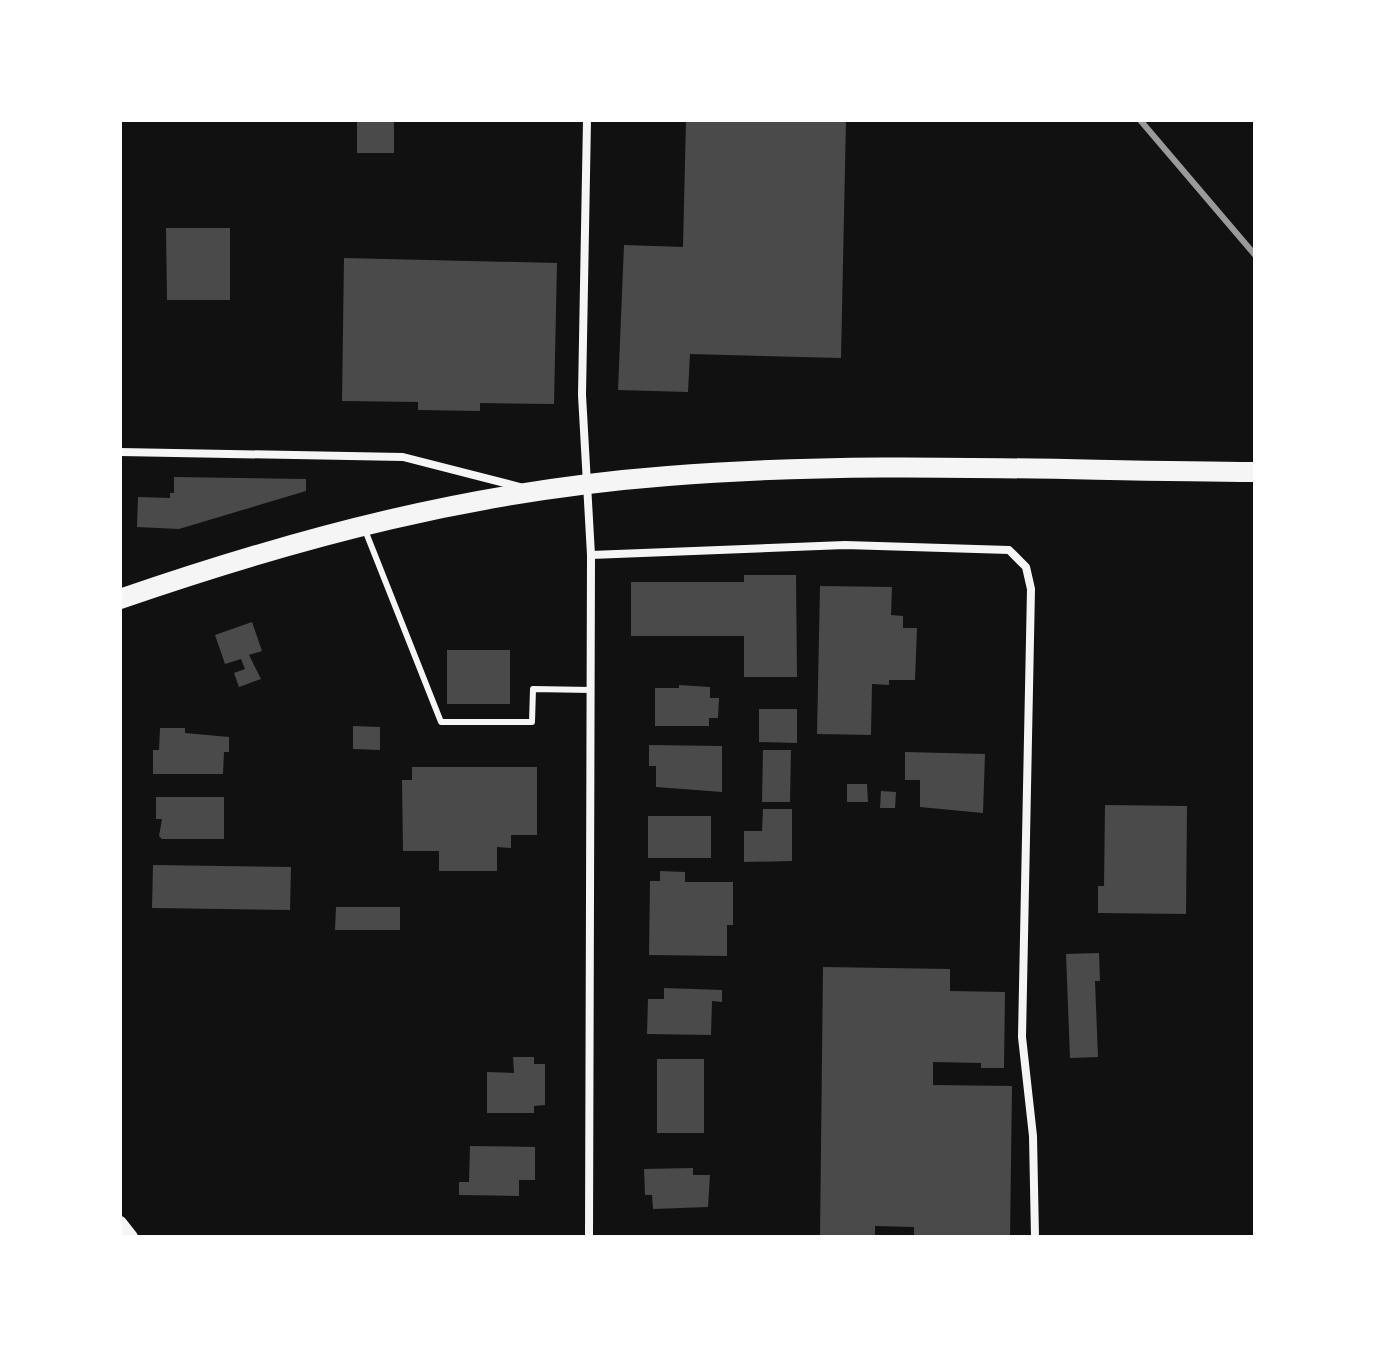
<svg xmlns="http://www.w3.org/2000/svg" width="1375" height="1357" viewBox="0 0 1375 1357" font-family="'Titillium Web',sans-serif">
  <rect width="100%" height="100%" fill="#111"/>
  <g fill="#4a4a4a">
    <rect x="357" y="120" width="37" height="33"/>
    <polygon points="686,120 846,120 841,358 690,354 688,392 618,390 624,245 683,247"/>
    <polygon points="166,228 230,228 230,300 167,300"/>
    <polygon points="344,258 557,263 554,404 480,403 480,411 418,410 418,402 342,401"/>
    <polygon points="174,477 306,479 306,491 179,529 137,527 138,497 170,498 170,493 174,493"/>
    <polygon points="744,575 796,575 797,677 744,677 744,636 631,636 631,582 744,582"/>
    <polygon points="820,586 892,587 891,615 903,616 903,628 917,628 915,680 889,680 889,685 872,684 871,735 817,734"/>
    <polygon points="252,622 262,651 249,655 261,679 239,687 234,673 245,669 241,659 225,664 215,635"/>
    <rect x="447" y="650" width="63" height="54"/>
    <polygon points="679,685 710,687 710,698 719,698 718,718 709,718 709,726 655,726 655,688 679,688"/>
    <polygon points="759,709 797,709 797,743 759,742"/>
    <polygon points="353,726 380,727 380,750 353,749"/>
    <polygon points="160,728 185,728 185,733 229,737 229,752 224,752 223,774 153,774 153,750 159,750"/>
    <polygon points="649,745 722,746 722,792 656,787 656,766 649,766"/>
    <polygon points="763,750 791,750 790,802 762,802"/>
    <polygon points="905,752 985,754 983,813 920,807 920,780 905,780"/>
    <polygon points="412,767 537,767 537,835 511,835 511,848 497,847 497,871 439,871 439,851 403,851 402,780 412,780"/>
    <polygon points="847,784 867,784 868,802 847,802"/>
    <polygon points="881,791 896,792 895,808 880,808"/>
    <polygon points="156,797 224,797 224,839 162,839 159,836 162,819 156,819"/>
    <polygon points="1105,805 1187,806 1186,914 1098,913 1098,886 1104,886"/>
    <polygon points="763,809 792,809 792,861 744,862 744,831 762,831"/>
    <rect x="648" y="816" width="63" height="42"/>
    <polygon points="153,865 291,867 290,910 152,908"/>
    <polygon points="660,871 685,872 685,882 733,882 733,925 727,925 727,956 649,955 650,881 660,881"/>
    <polygon points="336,907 400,907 400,930 335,930"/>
    <polygon points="1099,953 1100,981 1095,981 1098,1057 1070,1058 1066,954"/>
    <polygon points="823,967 950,969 950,991 1005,992 1004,1068 981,1068 981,1063 933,1062 933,1085 1012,1086 1010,1237 914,1237 914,1227 875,1226 875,1237 820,1237"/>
    <polygon points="664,988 722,990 722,1002 712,1001 711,1035 647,1034 648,999 664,999"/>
    <polygon points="513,1057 534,1057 534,1064 545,1064 545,1105 534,1106 534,1113 487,1113 487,1072 514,1073"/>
    <rect x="657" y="1059" width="47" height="74"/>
    <polygon points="470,1146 535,1147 535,1180 519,1180 519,1196 459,1195 459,1182 469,1182"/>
    <polygon points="693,1168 693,1175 710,1175 708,1207 653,1209 652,1195 645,1195 644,1169"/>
  </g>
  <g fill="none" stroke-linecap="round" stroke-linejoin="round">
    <polyline stroke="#f5f5f5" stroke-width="6" points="365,530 441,722 532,722 533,689 591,690"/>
    <g stroke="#f5f5f5" stroke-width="8">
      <polyline points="587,120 582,395 591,555 589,1237"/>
      <polyline points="120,452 403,457 520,487"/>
      <polyline points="591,555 845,545 1009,550 1026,567 1031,589 1022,1037 1033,1136 1035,1237"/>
    </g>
    <polyline stroke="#f5f5f5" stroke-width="14" points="120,1223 131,1237"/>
    <path stroke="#f5f5f5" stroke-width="20" d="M120 599C303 536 474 491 668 476 863 460 1060 471 1255 472"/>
    <polyline stroke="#9a9a9a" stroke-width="6" points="1140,120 1255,255"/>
  </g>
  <rect width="1375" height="1357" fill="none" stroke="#ffffff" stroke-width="244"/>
</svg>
